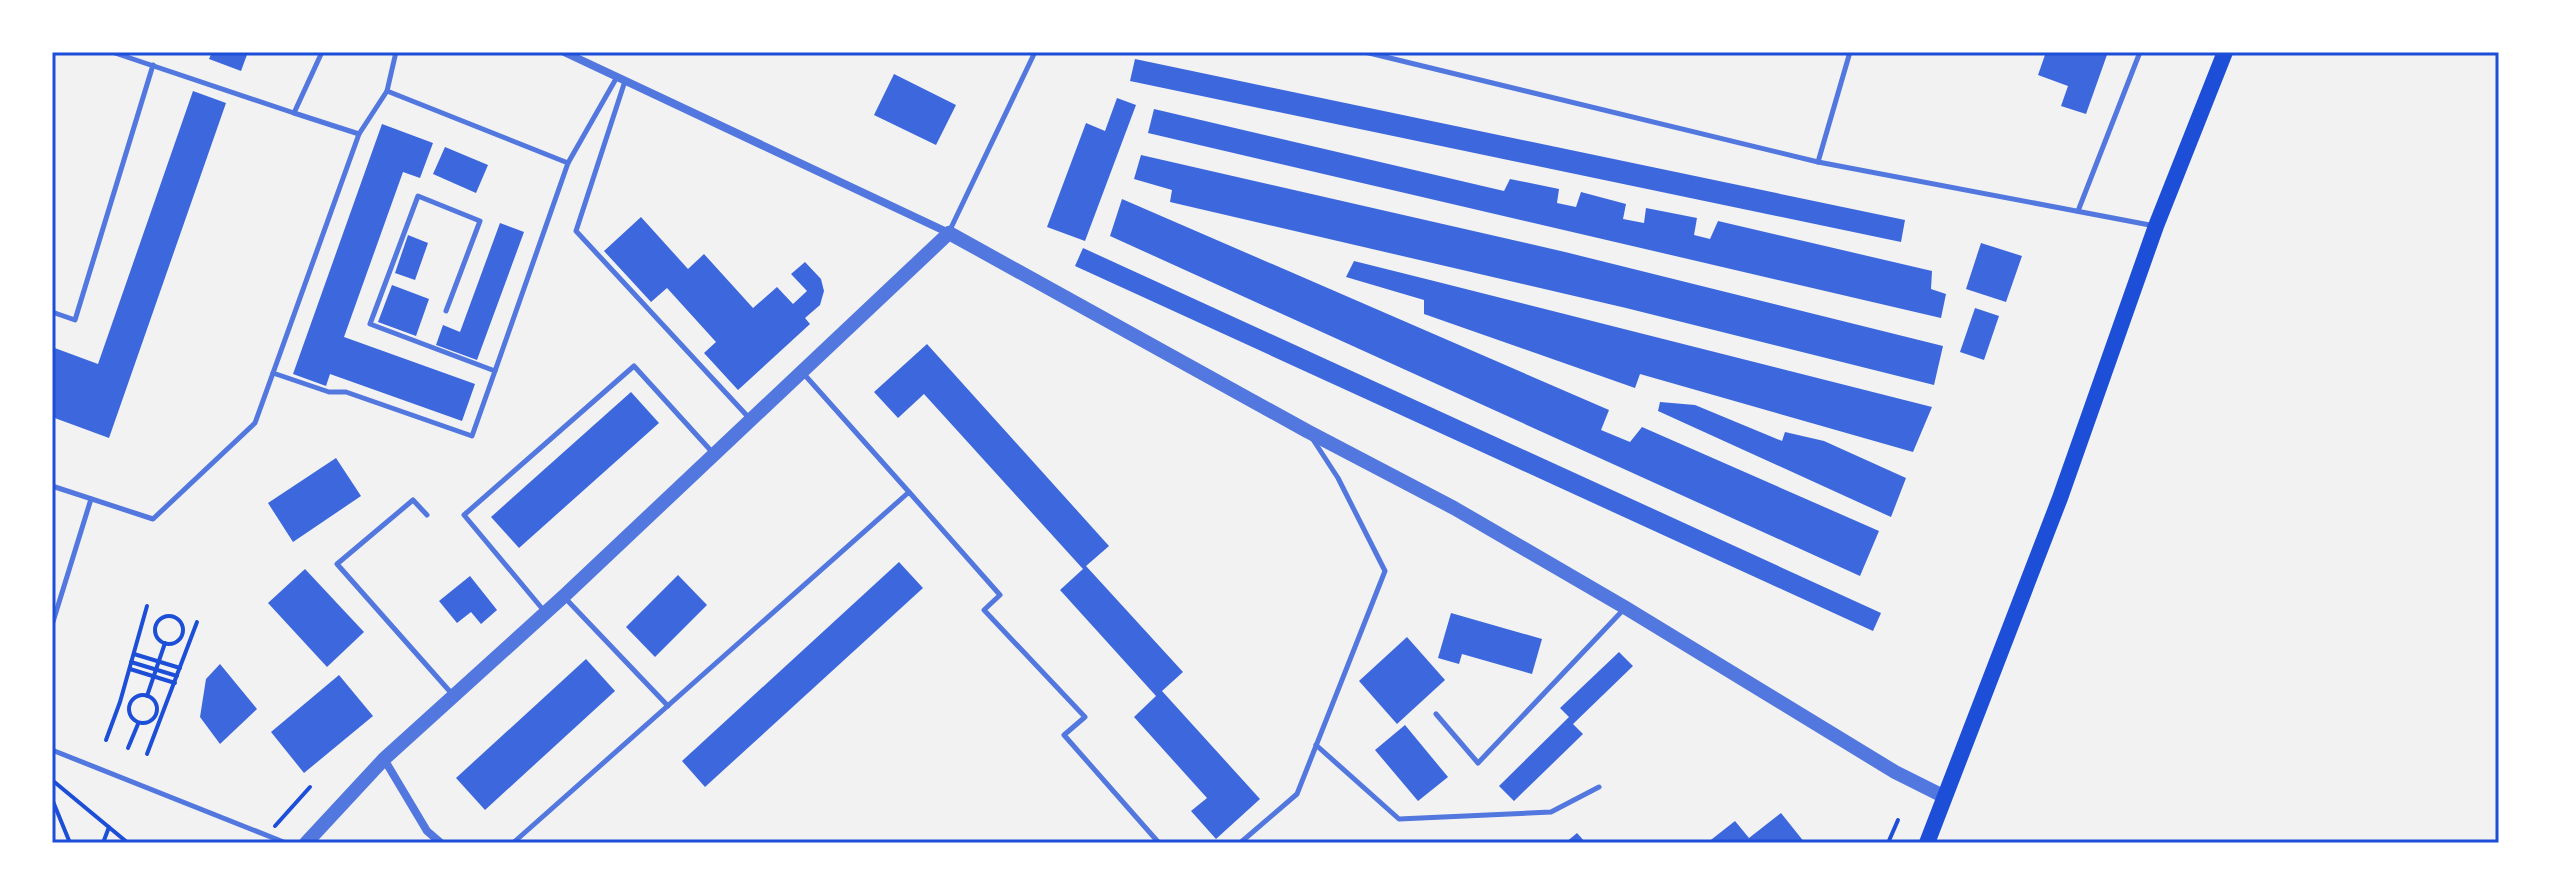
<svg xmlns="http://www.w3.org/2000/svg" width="2551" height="895" viewBox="0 0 2551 895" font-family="'DejaVu Sans',sans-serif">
  <rect width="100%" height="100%" fill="#f2f2f2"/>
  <g fill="#3d67dc">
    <polygon points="212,52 248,52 241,71 209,59"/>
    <polygon points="2046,52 2108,52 2086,114 2061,106 2068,86 2038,75"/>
    <polygon points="1135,59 1905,220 1901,242 1130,81"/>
    <polygon points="894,74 956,105 936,145 874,115"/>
    <polygon points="193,91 226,103 109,438 52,417 52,347 98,364"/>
    <polygon points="1117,98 1136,105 1085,241 1047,227 1086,123 1105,131"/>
    <polygon points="1154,109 1504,191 1510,179 1559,189 1557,203 1576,207 1581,192 1626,204 1623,219 1644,223 1646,208 1697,218 1694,235 1710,239 1718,221 1932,271 1931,289 1946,294 1941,318 1148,133"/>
    <polygon points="382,124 433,143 420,178 403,172 344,337 475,384 462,421 330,374 326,386 293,374"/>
    <polygon points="445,147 488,165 476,193 433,174"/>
    <polygon points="1141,155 1565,252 1943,346 1934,385 1626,308 1170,202 1172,190 1134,179"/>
    <polygon points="1122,199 1609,410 1601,430 1630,442 1642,427 1879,531 1860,576 1110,236"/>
    <polygon points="641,217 688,269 704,254 753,308 777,287 793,304 807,291 791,274 805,262 821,279 824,291 820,305 805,318 810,324 738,390 704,353 716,342 667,288 651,302 604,251"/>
    <polygon points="500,223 524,232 477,360 436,345 443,325 460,332"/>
    <polygon points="408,235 428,243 415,280 395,273"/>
    <polygon points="1981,243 2022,256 2006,302 1966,289"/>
    <polygon points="1083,248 1881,613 1873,631 1075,266"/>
    <polygon points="1354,261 1434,281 1932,407 1913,452 1640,374 1635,388 1424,314 1424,300 1346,277"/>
    <polygon points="392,285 429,299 416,336 378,322"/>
    <polygon points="1975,308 1999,316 1984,360 1960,352"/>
    <polygon points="927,344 1109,546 1086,566 1183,672 1162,691 1260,799 1216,839 1191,811 1207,798 1134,717 1156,696 1060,590 1083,569 924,394 898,418 874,392"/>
    <polygon points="631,392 659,423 519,548 491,517"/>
    <polygon points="1660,402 1695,405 1782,441 1785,432 1824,441 1906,478 1891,517 1658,411"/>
    <polygon points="336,458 361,496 293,542 268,503"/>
    <polygon points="899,562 923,588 705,787 682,761"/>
    <polygon points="305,569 364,632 327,667 268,603"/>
    <polygon points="678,575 707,605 655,657 626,627"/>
    <polygon points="470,576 497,610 481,624 471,612 457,623 439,601"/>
    <polygon points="1451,613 1542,639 1532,674 1462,654 1459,664 1438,658"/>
    <polygon points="1407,637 1445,680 1397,724 1359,681"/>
    <polygon points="1619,652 1633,666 1573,724 1583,734 1514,801 1499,786 1569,717 1560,708"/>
    <polygon points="586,659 615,691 485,810 456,778"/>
    <polygon points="220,664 257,709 220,744 200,717 206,679"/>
    <polygon points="339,675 373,716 304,773 271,732"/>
    <polygon points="1405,725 1448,777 1418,801 1375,750"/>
    <polygon points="1781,813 1805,843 1707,843 1735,821 1749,838"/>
    <polygon points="1577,833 1586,843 1565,843"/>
  </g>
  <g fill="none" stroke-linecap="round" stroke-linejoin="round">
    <g stroke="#1d4ed8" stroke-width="4">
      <circle cx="169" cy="630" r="14"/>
      <polyline points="134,654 180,668"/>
      <polyline points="131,662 177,676"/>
      <polyline points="130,669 175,683"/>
      <circle cx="143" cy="709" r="14"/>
      <polyline points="147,696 165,643"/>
      <polyline points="106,740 120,702 147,606"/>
      <polyline points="128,748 138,724"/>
      <polyline points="147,754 197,622"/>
      <polyline points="52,780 128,843"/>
      <polyline points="52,799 70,843"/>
      <polyline points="275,826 310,787"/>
      <polyline points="103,843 109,827"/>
      <polyline points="1888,843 1898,820"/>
    </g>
    <g stroke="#5277de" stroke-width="5">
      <polyline points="112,52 294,113 322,52"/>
      <polyline points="1365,52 1818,162 2155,226"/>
      <polyline points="625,81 576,231 751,420"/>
      <polyline points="387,91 568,163"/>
      <polyline points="294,113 359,134"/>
      <polyline points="1818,162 1850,52"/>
      <polyline points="2078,211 2140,52"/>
      <polyline points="949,232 1035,52"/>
      <polyline points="446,311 480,221 418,196 370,324 495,371 568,163 617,77"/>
      <polyline points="52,312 75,320 153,65"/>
      <polyline points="273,373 329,392 346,392 472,436 495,371"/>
      <polyline points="803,373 909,492"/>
      <polyline points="52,486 153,519 255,423 359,134 387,91 396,52"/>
      <polyline points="427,515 413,500 337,564 453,695"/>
      <polyline points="566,599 668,706"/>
      <polyline points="545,612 464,515 634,366 713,453"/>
      <polyline points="52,625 91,499"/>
      <polyline points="1436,714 1478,763 1625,608"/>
      <polyline points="1316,745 1399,819 1551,812 1599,787"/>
      <polyline points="52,750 286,843"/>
      <polyline points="513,843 909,492 1000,595 984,610 1085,717 1064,735 1159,843"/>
      <polyline points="1240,843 1297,794 1385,571 1338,478 1312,438"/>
    </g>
    <g stroke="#5277de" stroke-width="8">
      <polyline points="564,52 949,233"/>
      <polyline points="384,759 427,831 441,843"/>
    </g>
    <polyline stroke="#5277de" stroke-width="14" points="306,843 384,759 564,596 949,233 1307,431 1454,508 1626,608 1895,772 1945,797"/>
    <polyline stroke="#1d4ed8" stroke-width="16" points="1927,843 2060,498 2156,226 2225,52"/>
  </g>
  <rect width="2551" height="895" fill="none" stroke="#ffffff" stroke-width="108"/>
  <rect x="54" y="54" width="2443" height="787" fill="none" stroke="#1d4ed8" stroke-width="3"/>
</svg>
